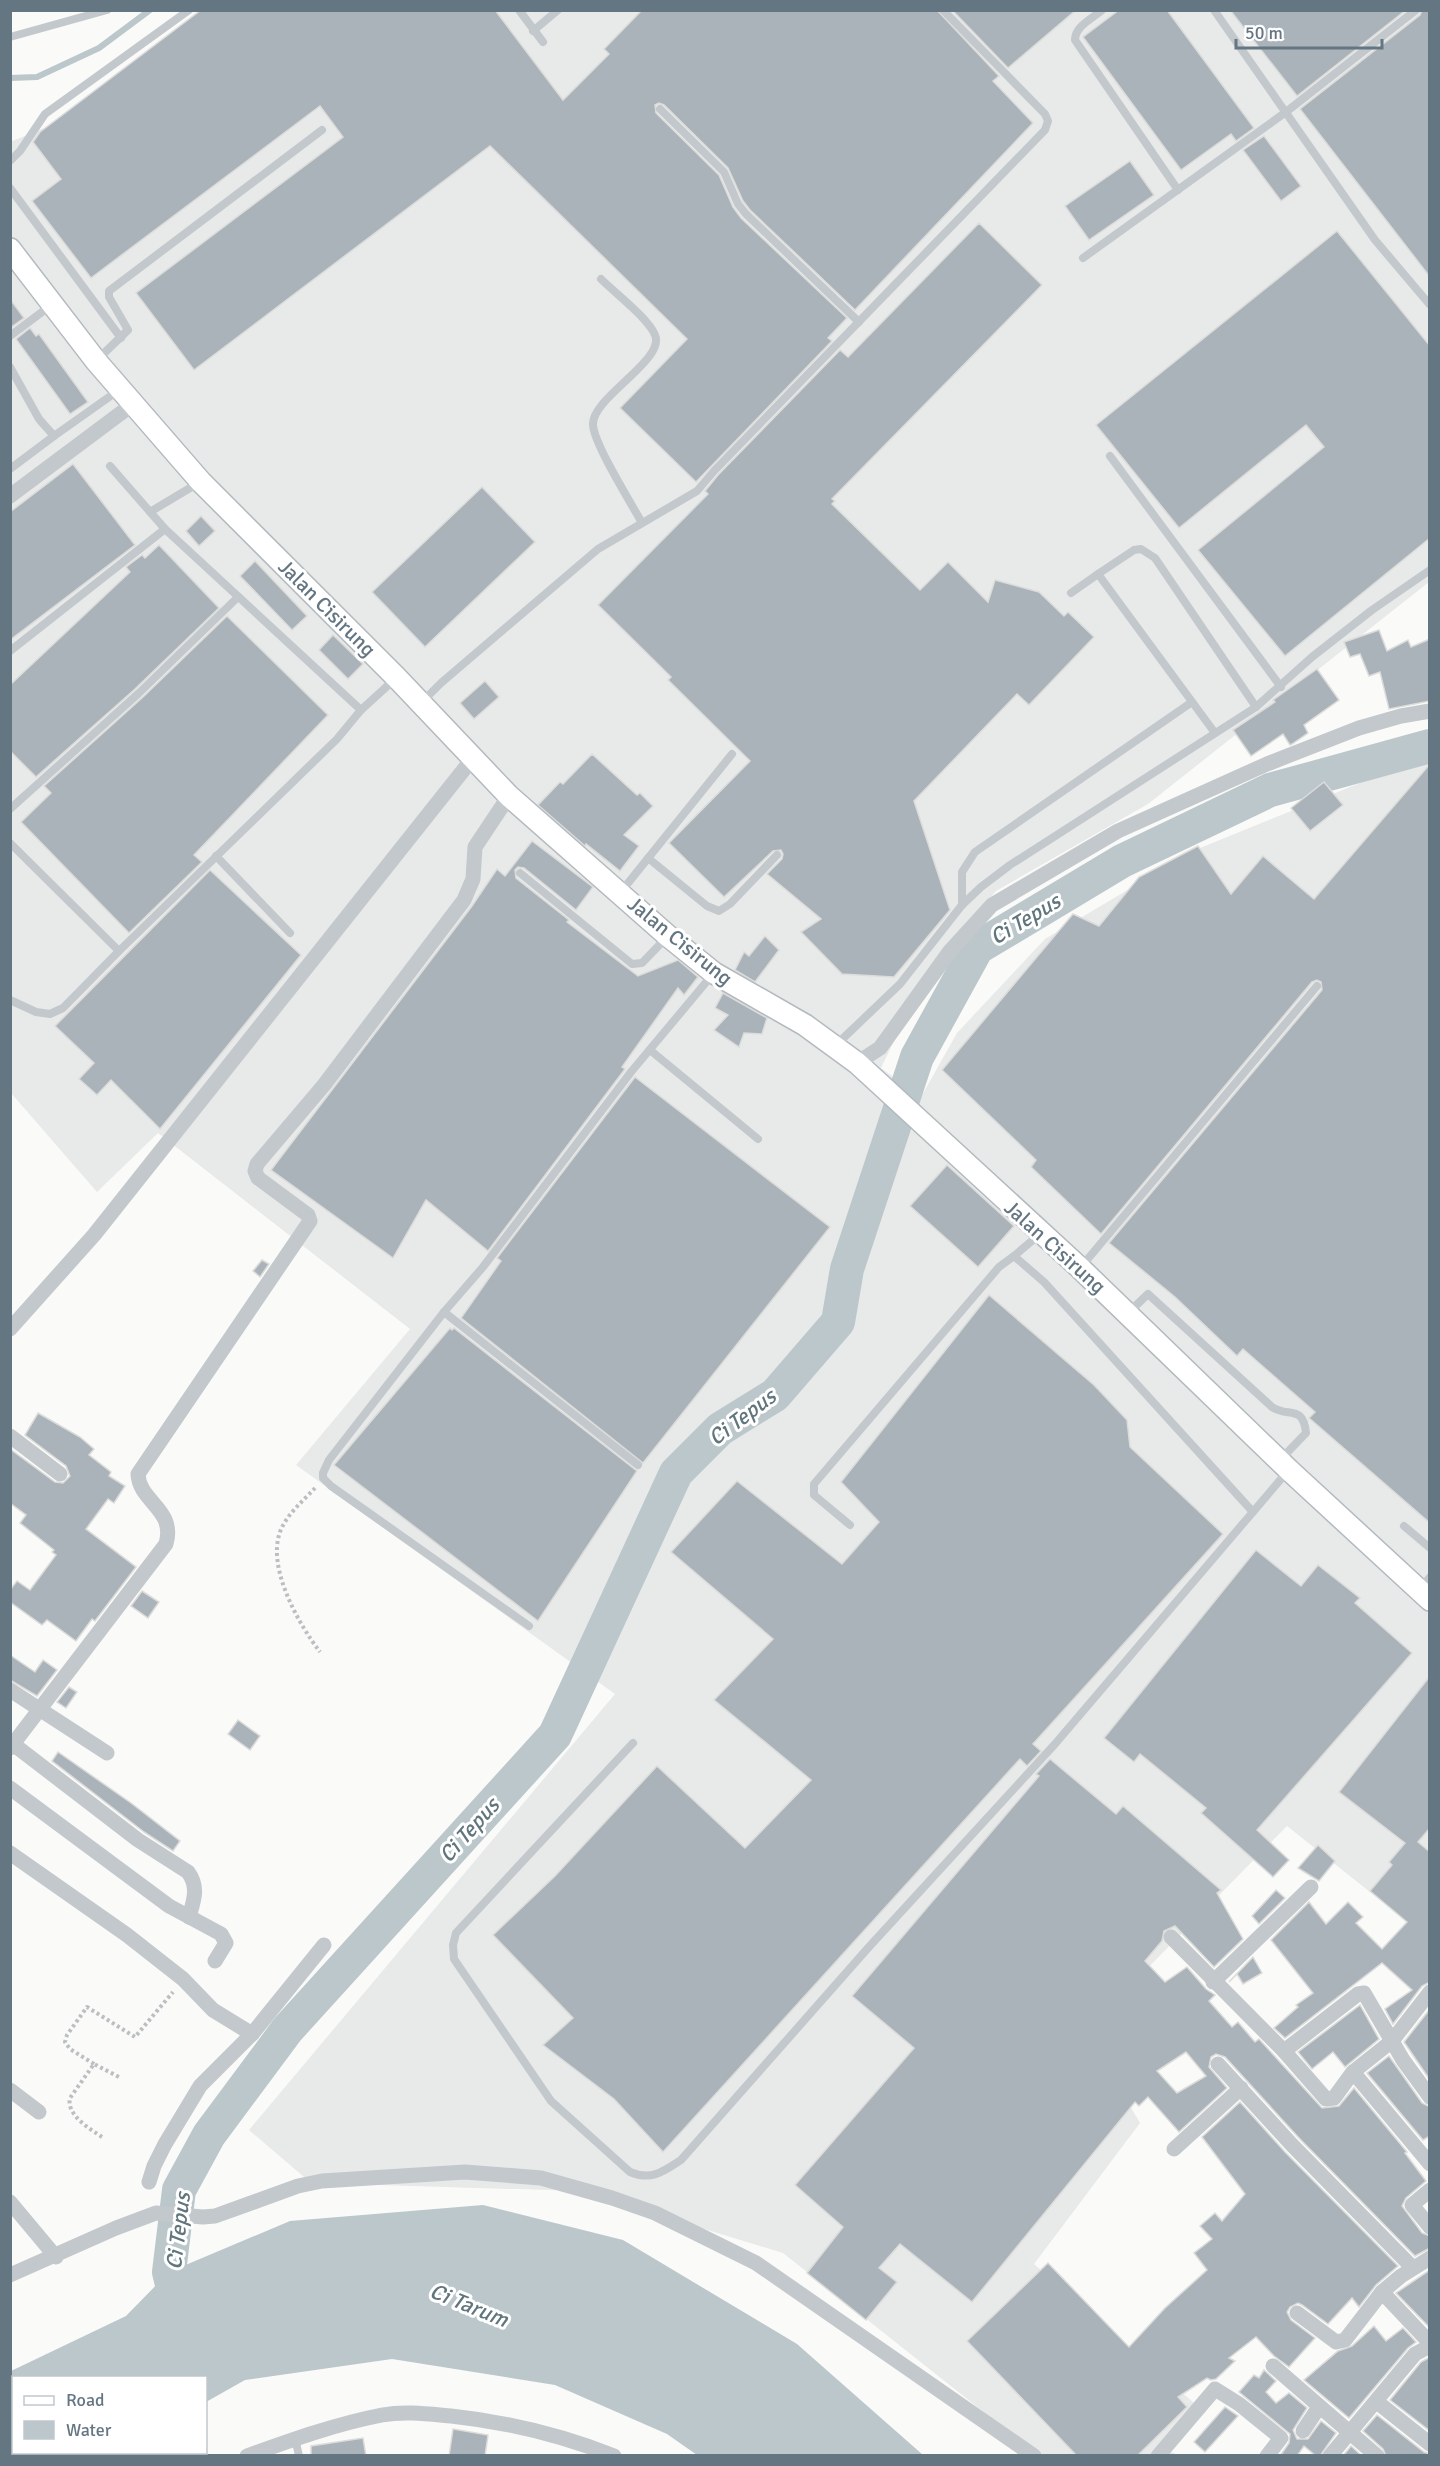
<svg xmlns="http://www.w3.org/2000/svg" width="1440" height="2466" viewBox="0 0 1440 2466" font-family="Signika,sans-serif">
  <rect width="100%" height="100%" fill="#fafaf8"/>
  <polygon fill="#e8e9e9" points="214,11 1429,11 1429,582 1148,804 996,891 930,967 881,1068 921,1097 957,1033 1045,939 1195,850 1397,768 1429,761 1429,1939 1287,1826 1086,2031 1140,2123 1034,2264 1201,2409 1167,2450 1178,2455 1038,2455 783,2253 580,2191 311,2183 249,2130 615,1694 296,1465 410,1329 158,1133 97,1192 11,1093 10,142 47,127"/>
  <polygon fill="#bbc7cb" points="483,2205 623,2240 797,2344 923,2455 697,2455 667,2434 555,2385 392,2359 245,2380 206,2402 206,2378 14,2378 14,2452 112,2453 107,2456 11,2455 11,2371 126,2316 169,2272 290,2221"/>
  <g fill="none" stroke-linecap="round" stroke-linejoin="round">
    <polyline stroke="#bbc7cb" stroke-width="6" points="10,78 37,77 99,48 150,10"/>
    <polyline stroke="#bbc7cb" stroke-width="34" points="180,2318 169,2272 179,2190 209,2135 287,2030 555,1735 676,1473 720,1429 775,1395 838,1322 847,1269 917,1057 977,948 1122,861 1270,790 1430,746"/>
  </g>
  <g fill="#aab3b9" stroke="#dcdcda" stroke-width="1.5" fill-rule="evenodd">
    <polygon points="201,10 495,10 563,100 609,54 604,49 642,10 937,10 999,76 993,81 1033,123 855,310 750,210 743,201 728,168 664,105 659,103 655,105 656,113 719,175 733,207 741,218 847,318 828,338 832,341 696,482 620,408 687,339 490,146 194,370 136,293 343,137 320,106 91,278 32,201 61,179 33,142 40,132"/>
    <polygon points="952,10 1076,10 1008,68"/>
    <polygon points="1119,10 1167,10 1254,128 1236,141 1231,134 1181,170 1083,37"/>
    <polygon points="1230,10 1406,10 1297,96"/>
    <polygon points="1422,10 1430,10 1430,277 1300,109 1420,15"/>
    <polygon points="1264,136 1301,186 1281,201 1243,150"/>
    <polygon points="1130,161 1154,195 1089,240 1065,206"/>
    <polygon points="979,223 1042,285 832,499 835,501 832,504 920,590 948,562 988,602 995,580 1039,592 1064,616 1068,612 1094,637 1029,705 1017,694 914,801 950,910 894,977 842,974 801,932 821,919 767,874 782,859 783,854 781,850 773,851 724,897 669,843 750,761 668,680 671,677 598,605 708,494 705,491 718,475 840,350 848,357"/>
    <polygon points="1337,231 1430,346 1430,538 1285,656 1198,550 1324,447 1306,425 1179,528 1096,425"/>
    <polygon points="10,299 24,318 10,328"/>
    <polygon points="30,328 36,336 39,334 88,402 70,414 16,339"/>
    <polygon points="73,464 135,545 10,640 10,512"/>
    <polygon points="482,487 535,542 425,647 372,592"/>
    <polygon points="201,516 215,531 199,546 186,531"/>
    <polygon points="159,545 219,608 135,689 36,777 10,751 10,685 130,572 126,567 142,555 145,558"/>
    <polygon points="255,561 307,616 292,630 240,576"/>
    <polygon points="227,616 328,715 194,855 202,862 129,933 21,822 51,793 44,786 143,697"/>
    <polygon points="1379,630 1387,651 1408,640 1411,647 1430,639 1430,701 1389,709 1380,672 1369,676 1360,654 1350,657 1344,642"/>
    <polygon points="333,635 363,664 348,679 319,650"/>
    <polygon points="1317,669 1339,700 1304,725 1308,733 1292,744 1290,745 1283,734 1251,756 1233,730 1275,702 1273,700"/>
    <polygon points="485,681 499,697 474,719 460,703"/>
    <polygon points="592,754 637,795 640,793 653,806 624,835 639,846 620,871 586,844 585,846 538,805 560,782 563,784"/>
    <polygon points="1430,764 1430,1523 1309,1418 1315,1412 1243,1349 1237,1356 1175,1297 1109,1243 1322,990 1321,982 1317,980 1312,982 1101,1234 1031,1167 1036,1160 942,1070 1073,914 1099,926 1139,877 1198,846 1231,894 1263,856 1314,899"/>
    <polygon points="1324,782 1343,805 1310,831 1291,808"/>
    <polygon points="532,841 593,887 576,910 524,868 518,867 515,870 516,878 569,920 567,922 638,976 678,960 698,977 684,995 678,988 622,1067 625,1069 488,1251 426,1200 393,1258 271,1170 472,906 497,869 505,876"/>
    <polygon points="210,870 301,955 160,1129 111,1080 97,1095 79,1079 94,1063 55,1026"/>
    <polygon points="765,936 779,950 755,982 735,970 744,952 749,956"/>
    <polygon points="723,993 767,1018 762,1034 744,1033 739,1047 714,1030 728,1015 715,1008"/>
    <polygon points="635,1077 830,1227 643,1463 461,1318 501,1261 497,1258"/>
    <polygon points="947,1165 1014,1226 978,1267 910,1206"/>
    <polygon points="262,1260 269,1264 260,1277 253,1271"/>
    <polygon points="989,1295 1094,1385 1127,1420 1130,1447 1223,1534 1033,1744 1041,1751 1027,1766 1020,1759 663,2152 614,2099 543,2045 573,2018 493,1935 555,1876 657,1766 745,1848 811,1780 714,1700 773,1639 671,1552 737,1481 842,1564 879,1522 841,1482"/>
    <polygon points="450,1328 452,1330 454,1328 637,1471 538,1621 334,1465"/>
    <polygon points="38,1413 80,1437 94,1449 89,1455 111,1472 109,1476 125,1486 114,1503 108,1499 86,1529 136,1567 95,1621 92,1619 76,1641 47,1620 42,1625 10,1602 10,1590 17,1581 30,1590 56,1555 52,1552 54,1550 20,1523 26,1515 10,1503 10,1449 55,1482 63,1483 70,1476 66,1466 25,1435"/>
    <polygon points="1256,1550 1301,1586 1318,1565 1360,1598 1355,1603 1412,1653 1257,1830 1289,1860 1273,1877 1201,1813 1206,1808 1140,1754 1134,1762 1104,1738"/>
    <polygon points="142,1591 159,1602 148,1618 131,1606"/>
    <polygon points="10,1655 35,1672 43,1660 57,1670 37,1696 10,1680"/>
    <polygon points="1430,1676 1430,1828 1418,1842 1430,1852 1430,1982 1422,1986 1393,2024 1385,2009 1412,1990 1382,1963 1285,2038 1274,2028 1298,2007 1296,2005 1313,1993 1271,1940 1309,1902 1326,1924 1348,1902 1363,1917 1356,1923 1382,1949 1407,1922 1370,1891 1392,1865 1389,1862 1405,1843 1339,1792"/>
    <polygon points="69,1687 77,1692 66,1708 57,1702"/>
    <polygon points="238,1720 260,1736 250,1750 228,1734"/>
    <polygon points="58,1752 131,1803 180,1841 173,1851 144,1832 52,1761"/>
    <path d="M1050 1759 1116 1814 1123 1806 1221 1890 1217 1893 1243 1939 1214 1967 1175 1926 1164 1931 1162 1941 1145 1961 1165 1982 1187 1967 1206 1989 1215 1995 1209 2001 1232 2027 1238 2022 1255 2042 1259 2039 1322 2108 1339 2106 1354 2088 1407 2152 1405 2153 1426 2181 1406 2198 1402 2206 1422 2233 1430 2236V2248L1415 2256 1299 2138 1225 2057 1216 2054 1211 2057 1209 2067 1227 2088 1179 2132 1148 2097 1139 2106 1135 2102 972 2302 900 2244 879 2268 897 2282 866 2320 807 2273 843 2227 795 2185 914 2048 852 1996 1039 1776 1036 1774ZM1186 2052 1206 2076 1177 2093 1157 2071Z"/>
    <polygon points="1318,1845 1335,1861 1319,1881 1298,1868"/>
    <polygon points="1276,1890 1285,1898 1259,1924 1252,1916"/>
    <polygon points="1253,1957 1262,1973 1243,1984 1237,1974 1229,1982"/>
    <polygon points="1360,2005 1379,2039 1345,2067 1333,2052 1312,2069 1298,2052"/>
    <polygon points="1430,2009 1430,2080 1404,2042"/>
    <polygon points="1389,2056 1422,2103 1430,2107 1430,2136 1423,2140 1367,2073"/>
    <polygon points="1240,2102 1285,2152 1398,2266 1376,2285 1359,2307 1352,2298 1328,2324 1302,2305 1298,2303 1290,2307 1287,2312 1291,2320 1315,2338 1289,2367 1274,2356 1256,2337 1229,2358 1235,2361 1216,2379 1211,2380 1207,2378 1178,2397 1187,2407 1137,2456 1077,2456 967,2341 1048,2263 1129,2347 1165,2308 1207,2270 1194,2253 1212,2239 1200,2226 1215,2213 1222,2221 1245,2194 1202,2137"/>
    <polygon points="1430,2270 1430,2328 1396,2293"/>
    <polygon points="1374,2326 1386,2341 1403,2328 1416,2342 1408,2348 1349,2418 1304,2380 1338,2351 1352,2346"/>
    <polygon points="1430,2357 1430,2431 1390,2400 1421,2362"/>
    <polygon points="1264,2370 1276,2381 1266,2392 1276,2403 1289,2393 1307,2408 1293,2430 1297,2439 1308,2439 1321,2421 1336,2433 1320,2456 1316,2456 1304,2446 1297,2456 1280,2456 1289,2443 1290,2434 1239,2392 1254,2375 1259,2378"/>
    <polygon points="1225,2407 1238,2416 1205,2452 1194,2442"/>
    <polygon points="1377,2415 1424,2452 1430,2454 1430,2456 1386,2456 1383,2449 1363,2431"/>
    <polygon points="453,2429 488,2435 485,2456 449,2456"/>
    <polygon points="363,2438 366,2456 311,2456 311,2446"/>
    <polygon points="1351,2446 1362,2456 1343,2456"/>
  </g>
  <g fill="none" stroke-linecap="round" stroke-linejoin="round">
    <defs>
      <polyline id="secondary" points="10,249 96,361 201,482 396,677 509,796 668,936 714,973 805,1025 857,1063 1080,1268 1289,1470 1430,1600"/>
    </defs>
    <use href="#secondary" stroke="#b3babf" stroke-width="24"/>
    <g stroke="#bbbfc2" stroke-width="4" stroke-dasharray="3 3" stroke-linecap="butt">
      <path d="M315 1488C303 1501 286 1515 280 1532 267 1568 298 1623 320 1652"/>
      <polyline points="94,2064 70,2049 65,2042 67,2035 87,2007 135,2037 173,1992"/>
      <path d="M102 2137C90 2129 66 2115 70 2098L94 2064 119 2077"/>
    </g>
    <g stroke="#c3c8cc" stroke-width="8">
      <polyline points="519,10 543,42"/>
      <path d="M1102 10C1092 19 1075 26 1075 40L1178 190"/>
      <polyline points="1214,10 1375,240 1430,305"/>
      <polyline points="533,31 558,10"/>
      <polyline points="10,37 107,10"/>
      <polyline points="660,109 724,172 738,204 746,214 859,322"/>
      <polyline points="10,161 20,151 45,114 189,10"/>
      <polyline points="10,188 121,338"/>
      <polyline points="1083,258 1286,112 1416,10"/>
      <path d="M601 279C614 292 649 319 655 335 666 360 591 398 593 425 594 444 631 503 642 523"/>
      <polyline points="10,336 50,306"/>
      <polyline points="98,359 128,330 109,297 109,291 322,130"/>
      <polyline points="10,367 39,419 54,436 10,469"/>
      <polyline points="54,436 119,390"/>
      <polyline points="1110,456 1281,687"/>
      <polyline points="110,466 165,529 361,710"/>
      <polyline points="150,512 200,482"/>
      <polyline points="1071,593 1098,574"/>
      <polyline points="10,651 165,529"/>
      <polyline points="422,702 441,683 598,549 697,491 714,471 1045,130 1048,121 1045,114 943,10"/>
      <polyline points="1215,733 1098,574 1134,550 1141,549 1155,558 1256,707"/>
      <polyline points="10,809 139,693 238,597"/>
      <polyline points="10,843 119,951"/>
      <polyline points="216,856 290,933"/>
      <polyline points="648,858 707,906 719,911 730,904 777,855"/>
      <polyline points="520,873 632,964 642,963 667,937"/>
      <polyline points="620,893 732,754"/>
      <polyline points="962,905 962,872 975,852 1192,702"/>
      <polyline points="10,1000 36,1012 50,1014 63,1008 119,951 337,739 361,710 395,679"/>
      <polyline points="836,1045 900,984 962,905 981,887 1010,865 1256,707 1312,657 1372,610 1430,570"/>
      <polyline points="650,1050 758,1139"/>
      <polyline points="1014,1256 1040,1234"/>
      <polyline points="1081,1267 1317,986"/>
      <polyline points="444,1312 638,1465"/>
      <path d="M1128 1313 1148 1294 1272 1407C1288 1418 1303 1404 1306 1433L1280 1460"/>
      <polyline points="850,1525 814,1495 814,1484 999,1267 1014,1256 1044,1282 1253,1512"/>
      <polyline points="1404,1526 1430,1548"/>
      <polyline points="1420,1589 1430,1577"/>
      <polyline points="529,1626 331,1486 323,1478 323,1473 329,1460 444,1312 483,1267 631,1072 713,974"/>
      <path d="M633 1743 456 1933 453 1945 454 1959 551 2101 630 2172C651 2181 663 2172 681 2160L868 1948 1055 1744 1287 1472"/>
      <polyline points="295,2438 299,2456"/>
    </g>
    <g stroke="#c3c8cc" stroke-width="15">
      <polyline points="10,496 133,404"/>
      <polyline points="857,1063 880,1048 950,951 992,905 1118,831 1267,764 1359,728 1401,716 1430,711"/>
      <polyline points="10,1329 94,1235 473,758"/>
      <polyline points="10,1436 60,1474"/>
      <polyline points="10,1690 107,1753"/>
      <path d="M13 1744 138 1840 188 1872C199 1887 194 1900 189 1917"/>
      <path d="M10 1748 166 1544C176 1509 139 1502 138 1474L310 1221 308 1215 258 1178 255 1171 257 1164 324 1085 464 900 473 879 475 847 509 796"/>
      <polyline points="10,1788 169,1906 221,1934 226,1943 215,1961"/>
      <polyline points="10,1853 127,1935 183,1979 213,2010 252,2034"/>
      <polyline points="1171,1937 1284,2051 1326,2099 1334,2098 1353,2072"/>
      <polyline points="1213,1982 1311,1887"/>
      <polyline points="1430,1992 1392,2041 1353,2072 1430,2164"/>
      <polyline points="1284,2051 1358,1994 1364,1993 1403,2060 1430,2097"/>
      <polyline points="1218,2064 1292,2145 1413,2268"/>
      <polyline points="10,2090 39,2112"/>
      <polyline points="1174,2149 1241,2088"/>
      <polyline points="149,2182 154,2166 165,2144 200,2086 252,2034 324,1945"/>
      <polyline points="1430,2190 1412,2205 1430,2227"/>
      <polyline points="10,2202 56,2257"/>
      <polyline points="10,2275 116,2228 156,2213 203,2217 215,2216 298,2186 322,2181 465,2172 541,2178 612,2198 655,2213 756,2263 1034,2456"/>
      <polyline points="1382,2292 1401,2276 1430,2258"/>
      <polyline points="1297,2313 1336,2342 1345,2340 1382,2292 1430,2343"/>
      <polyline points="1273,2366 1377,2456"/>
      <polyline points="1377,2402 1430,2444"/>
      <polyline points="1303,2431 1319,2407"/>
      <path d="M247 2456C291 2440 336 2424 382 2415 405 2411 428 2414 451 2416 507 2422 561 2435 614 2456"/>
      <polyline points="1158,2456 1215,2389 1239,2404 1281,2438 1267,2456"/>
      <polyline points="1330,2456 1415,2354 1430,2346"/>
    </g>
    <use href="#secondary" stroke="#fff" stroke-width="21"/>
  </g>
  <g text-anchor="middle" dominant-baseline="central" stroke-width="6" stroke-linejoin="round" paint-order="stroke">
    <g font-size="21" fill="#657683" stroke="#fff">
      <text transform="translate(327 608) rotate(45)">Jalan Cisirung</text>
      <text transform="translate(680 941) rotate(39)">Jalan Cisirung</text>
      <text transform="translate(1055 1247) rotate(42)">Jalan Cisirung</text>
    </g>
    <g font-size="22" font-style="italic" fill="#60757c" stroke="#fff">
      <text transform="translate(1025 919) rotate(-31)">Ci Tepus</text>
      <text transform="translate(742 1417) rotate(-37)">Ci Tepus</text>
      <text transform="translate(469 1830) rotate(-48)">Ci Tepus</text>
      <text transform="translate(178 2231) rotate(-83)">Ci Tepus</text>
      <text transform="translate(469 2305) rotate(22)">Ci Tarum</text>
    </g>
  </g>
  <rect width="1440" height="2466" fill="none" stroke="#657683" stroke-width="24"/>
  <rect x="12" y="2376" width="195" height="78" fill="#ffffff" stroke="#c1c8cd" stroke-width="1.5"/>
  <rect x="24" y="2396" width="30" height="9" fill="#ffffff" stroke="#c1c8cd" stroke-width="1.5"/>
  <text x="66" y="2406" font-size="18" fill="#657683">Road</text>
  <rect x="24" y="2421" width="30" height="18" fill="#bbc7cb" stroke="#c1c8cd" stroke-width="1.5"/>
  <text x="66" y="2436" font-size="18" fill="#657683">Water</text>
  <path d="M1236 39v9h146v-9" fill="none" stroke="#657683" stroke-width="3"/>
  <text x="1245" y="39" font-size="18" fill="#657683" stroke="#ffffff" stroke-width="4.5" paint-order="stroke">50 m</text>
</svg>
